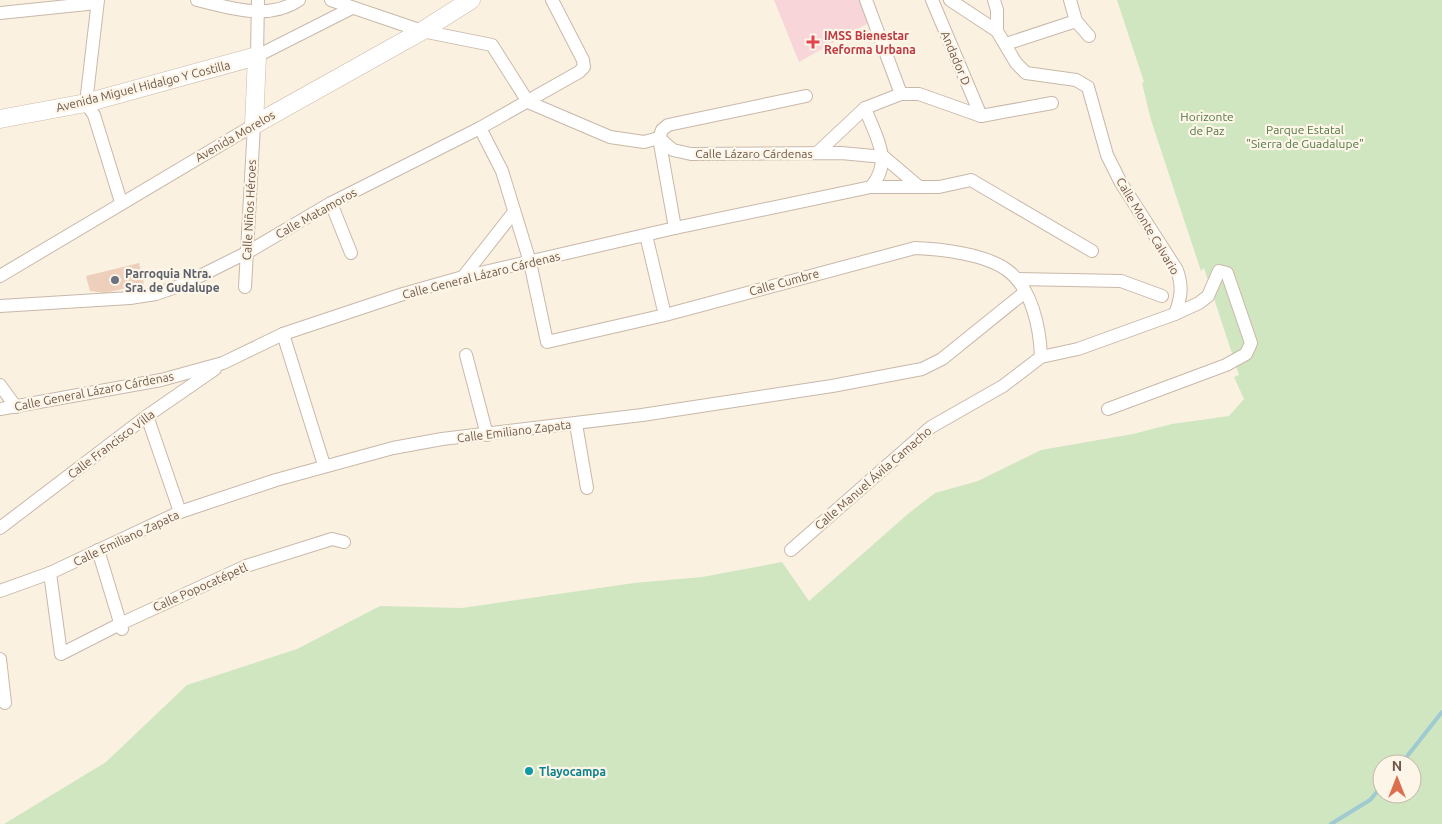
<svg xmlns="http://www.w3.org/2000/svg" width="1442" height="824" viewBox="0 0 1442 824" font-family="Ubuntu,sans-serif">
  <rect width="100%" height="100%" fill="#faf1e1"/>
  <polygon fill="#f7d5d9" points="774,0 862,0 870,22 799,62"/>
  <path fill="#d0e6c1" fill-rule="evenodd" d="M1117 0H1442V824H4L106 762 187 685 297 649 380 606 462 608 634 583 702 577 782 562 809 601 909 513 935 493 978 481 1041 450 1133 434 1172 424 1229 416 1244 399 1234 377 1239 375 1204 268 1201 271 1151 120 1142 83 1144 82ZM1382 764H1412V794H1382Z"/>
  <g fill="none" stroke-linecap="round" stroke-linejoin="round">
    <g stroke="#9fcad2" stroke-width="4">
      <polyline points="1401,764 1442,712"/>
      <polyline points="1331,824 1370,800 1382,786"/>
    </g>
  </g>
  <polygon fill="#edcfbb" points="139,263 144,284 105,293 90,291 86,276"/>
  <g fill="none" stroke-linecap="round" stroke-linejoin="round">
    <defs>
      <g id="street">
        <polyline points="98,0 86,103 94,115 121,202"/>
        <path d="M197 0C231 8 268 21 299 0"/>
        <polyline points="258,0 257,56 352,8"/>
        <polyline points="331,0 422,31 492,45 528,102 610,137 644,142 659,138 673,150 691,154 841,153 884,157 917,185"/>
        <polyline points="866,0 901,94"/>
        <polyline points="932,0 981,116"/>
        <path d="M950 0 997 31 1016 63 1026 73 1076 80 1088 87 1107 155 1121 183 1177 270C1183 287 1181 298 1175 314"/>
        <polyline points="994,0 997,10 997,31"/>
        <polyline points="1070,0 1076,21 1089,36"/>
        <polyline points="0,13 97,3"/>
        <polyline points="1006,44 1076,21"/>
        <path d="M865 108C875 136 894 160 871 187"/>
        <path d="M480 128 502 171 530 262 547 342 665 315 915 248C941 249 985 254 1007 270 1032 288 1040 328 1041 357"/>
        <polyline points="817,153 865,108 901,94 919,94 981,116 1052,103"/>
        <polyline points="331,203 351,253"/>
        <polyline points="675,228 659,138 662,130 668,125 806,96"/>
        <polyline points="646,235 663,307"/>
        <polyline points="0,276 254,125"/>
        <polyline points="463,277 514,212"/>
        <polyline points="1017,279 1121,281 1162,296"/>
        <polyline points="245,287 254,125"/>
        <polyline points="0,306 130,298 156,294 182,285 248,252 331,203 480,128 579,72 584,67 583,60 552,0"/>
        <polyline points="283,334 324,465"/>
        <polyline points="466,355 487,435"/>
        <polyline points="0,385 16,407"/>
        <polyline points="0,409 161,380 223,363 283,334 403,294 463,277 675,228 871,187 939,187 971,180 1092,251"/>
        <polyline points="147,416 180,512"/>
        <polyline points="576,424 587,488"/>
        <polyline points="0,528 147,416 215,369"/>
        <polyline points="98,550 122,629"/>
        <polyline points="791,550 931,427 1003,386 1041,357 1078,349 1175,314 1199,303 1208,296 1219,271 1227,273 1251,343 1246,354 1226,365 1108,409"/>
        <polyline points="50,573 61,654 120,624 246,566 332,539 344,542"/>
        <polyline points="0,591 50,573 180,512 276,480 393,448 442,439 642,415 832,386 922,369 942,359 1025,292"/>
        <polyline points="0,659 5,703"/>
      </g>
      <g id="secondary">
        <polyline points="0,119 86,103 257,56 254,125"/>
        <polyline points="254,125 422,31 471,0"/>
      </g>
    </defs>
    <use href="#street" stroke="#c9b8a9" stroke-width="14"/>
    <use href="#secondary" stroke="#cfbaa9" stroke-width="19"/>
    <use href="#street" stroke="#fff" stroke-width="12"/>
    <use href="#secondary" stroke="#fff" stroke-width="18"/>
  </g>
  <path fill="#e0444e" stroke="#fdf5e7" stroke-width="2" d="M810.5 34.5h5v5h5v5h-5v5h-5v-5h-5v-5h5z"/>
  <circle fill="#6b7280" stroke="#fdf5e7" stroke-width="2" cx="115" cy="280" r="5"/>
  <circle fill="#0f9aa8" stroke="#fdf5e7" stroke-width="2" cx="529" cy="771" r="5"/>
  <g text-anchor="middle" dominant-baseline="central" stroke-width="4.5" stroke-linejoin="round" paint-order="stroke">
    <g font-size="12" font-weight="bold" fill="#be3a42" stroke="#fdf5e7" text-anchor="start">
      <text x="824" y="35">IMSS Bienestar<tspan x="824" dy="14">Reforma Urbana</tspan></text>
    </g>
    <g font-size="12" fill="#6f584a" stroke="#fdf5e7">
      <text transform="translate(956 58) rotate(67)">Andador D</text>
      <text transform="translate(143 86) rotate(-14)">Avenida Miguel Hidalgo Y Costilla</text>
      <text transform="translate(235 136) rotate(-30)">Avenida Morelos</text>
      <text x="754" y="153">Calle Lázaro Cárdenas</text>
      <text transform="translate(249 210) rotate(-87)">Calle Niños Héroes</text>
      <text transform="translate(316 213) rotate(-29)">Calle Matamoros</text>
      <text transform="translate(1148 226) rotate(59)">Calle Monte Calvario</text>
      <text transform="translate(481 275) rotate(-14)">Calle General Lázaro Cárdenas</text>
      <text transform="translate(784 282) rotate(-15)">Calle Cumbre</text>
      <text transform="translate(94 391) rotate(-11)">Calle General Lázaro Cárdenas</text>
      <text transform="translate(514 431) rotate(-7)">Calle Emiliano Zapata</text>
      <text transform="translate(111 444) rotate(-37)">Calle Francisco Villa</text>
      <text transform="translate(873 478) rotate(-41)">Calle Manuel Ávila Camacho</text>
      <text transform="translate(126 538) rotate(-25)">Calle Emiliano Zapata</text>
      <text transform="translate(200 587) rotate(-24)">Calle Popocatépetl</text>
    </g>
    <g font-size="12" fill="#547a46" stroke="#fdf5e7">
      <text x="1207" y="116">Horizonte<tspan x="1207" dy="14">de Paz</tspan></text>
      <text x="1305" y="129">Parque Estatal<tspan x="1305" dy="14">"Sierra de Guadalupe"</tspan></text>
    </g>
    <g font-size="12" font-weight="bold" fill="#5b616d" stroke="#fdf5e7" text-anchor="start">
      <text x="125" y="273">Parroquia Ntra.<tspan x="125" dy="14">Sra. de Gudalupe</tspan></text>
    </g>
    <g font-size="12" font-weight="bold" fill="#0d838f" stroke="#fdf5e7" text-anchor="start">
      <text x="539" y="771">Tlayocampa</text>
    </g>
  </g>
  <g transform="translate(1397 779)"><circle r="24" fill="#fdf5e7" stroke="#c4b6a8"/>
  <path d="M0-4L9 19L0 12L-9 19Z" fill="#dc6f4e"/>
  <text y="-8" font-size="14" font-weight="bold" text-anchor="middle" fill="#6f584a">N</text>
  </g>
</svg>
